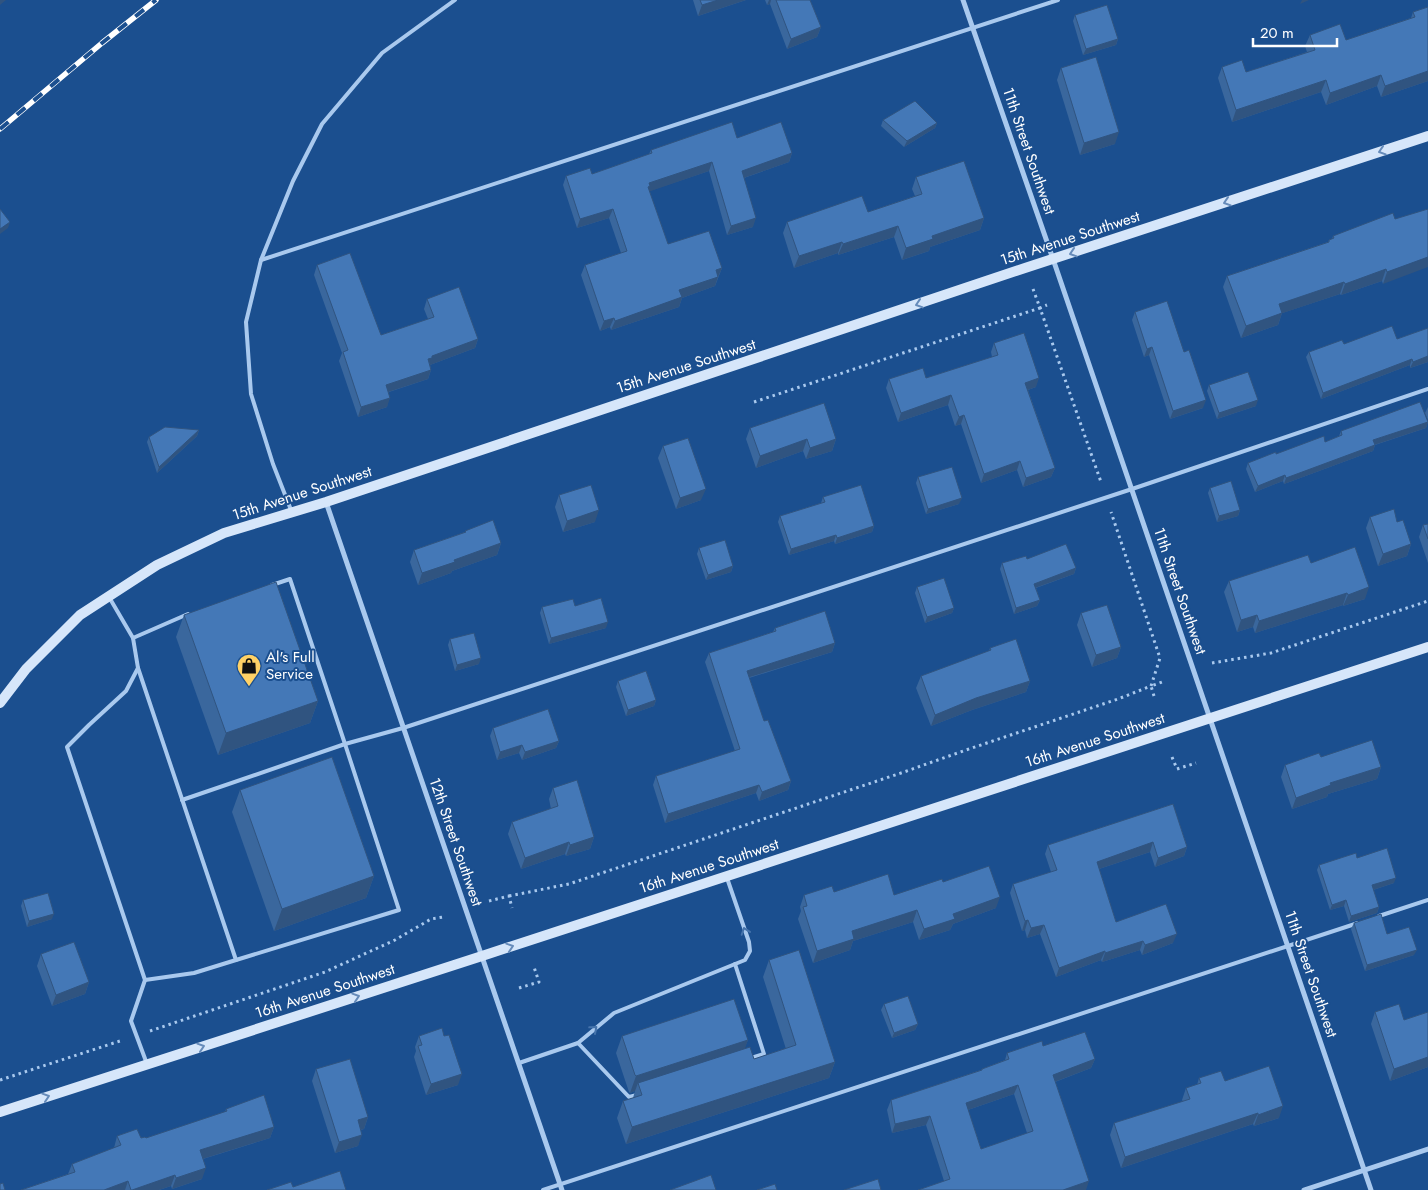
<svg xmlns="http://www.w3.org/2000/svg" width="1428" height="1190" viewBox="0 0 1428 1190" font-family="Jost,sans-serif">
  <rect width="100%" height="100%" fill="#1b4f8f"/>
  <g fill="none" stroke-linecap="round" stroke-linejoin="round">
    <g stroke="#a9c9ee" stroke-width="3" stroke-dasharray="2.5 4" stroke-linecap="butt">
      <polyline points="1033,289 1040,308 1047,305"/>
      <polyline points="754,402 1040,308 1101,482"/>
      <polyline points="1212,663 1271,653 1428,601"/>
      <polyline points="1154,696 1151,686 1165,681"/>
      <polyline points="1172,757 1177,769 1196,763"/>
      <polyline points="509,896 569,884 904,772 966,750 1118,699 1151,686 1160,658 1111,512"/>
      <polyline points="489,901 509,896 512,908"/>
      <polyline points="519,988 539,982 534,967"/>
      <polyline points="150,1031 325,972 395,940 431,919 443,917"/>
      <polyline points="0,1080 123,1040"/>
    </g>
    <g stroke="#a9c9ee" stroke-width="4">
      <polyline points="261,260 1058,0"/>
      <polyline points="291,510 273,464 251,394 246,322 261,260 293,181 322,124 382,53 455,0"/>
      <polyline points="272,585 290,579 345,744 403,728 1132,489 1428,389"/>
      <polyline points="109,597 133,638 138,668 126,691 89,725 67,747 145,980 131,1021 147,1064"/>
      <polyline points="133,638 188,614"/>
      <polyline points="138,668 236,960 194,973 145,980"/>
      <polyline points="182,800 345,744 399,910 236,960"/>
      <polyline points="1379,916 1428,900"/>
      <polyline points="735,964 764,1054 748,1059"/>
      <polyline points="578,1043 629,1097 637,1095"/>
      <polyline points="519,1063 578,1043 614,1013 745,960 750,951 749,942 727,878"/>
      <polyline points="543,1190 1358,923"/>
    </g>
    <g stroke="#a9c9ee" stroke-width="5">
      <polyline points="963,0 1053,259 1371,1190"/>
      <polyline points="326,502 562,1190"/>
      <polyline points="1304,1190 1428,1149"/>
    </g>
    <g stroke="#d6e6fa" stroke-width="10">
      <polyline points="0,703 26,669 80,615 157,565 224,533 326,502 1025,268 1428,136"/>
      <polyline points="0,1112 482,956 1428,647"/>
    </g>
    <defs>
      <polyline id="rail" points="0,129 102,43 156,0"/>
    </defs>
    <use href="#rail" stroke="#fff" stroke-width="5.5"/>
    <use href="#rail" stroke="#1b4f8f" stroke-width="4" stroke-dasharray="11" stroke-linecap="butt"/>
  </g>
  <g fill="#3a679d" fill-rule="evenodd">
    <polygon points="693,0 746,0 698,16"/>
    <polygon points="765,0 810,0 821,27 817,37 787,49 770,4 767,5"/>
    <polygon points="1428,7 1428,81 1381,97 1377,86 1326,105 1321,92 1232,122 1218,78 1222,67 1246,72 1307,52 1305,46 1310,35 1346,40 1411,18 1413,12"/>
    <polygon points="1075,15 1118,39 1116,45 1083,55 1073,21"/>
    <polygon points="1061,68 1115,144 1080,155 1057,80"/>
    <polygon points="883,120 937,123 935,128 904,147 881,126"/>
    <polygon points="737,138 792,153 789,162 744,178 753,227 727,235 709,171 649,191 668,244 722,268 715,286 682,298 679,307 611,330 610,327 600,331 581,275 585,265 621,253 609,218 577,228 563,185 566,176 592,174 649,154 651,150"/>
    <polygon points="916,177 984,218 980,230 930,247 929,251 902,260 894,237 838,255 838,253 794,268 783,233 787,222 868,212 915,196 912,189"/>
    <polygon points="1428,209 1383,284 1382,281 1341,295 1340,294 1282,313 1278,325 1241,338 1223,287 1227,276 1328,242 1329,240 1332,239 1333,236 1401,218"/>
    <polygon points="317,265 381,335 428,319 424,309 427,299 478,339 475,348 430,365 431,370 428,379 389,392 387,407 358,417 339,361 342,353 314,275"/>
    <polygon points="1135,312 1203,408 1170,419 1149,355 1144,357 1132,320"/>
    <polygon points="1428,328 1428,362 1410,368 1410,365 1321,399 1306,357 1309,352 1344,344 1397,339"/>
    <polygon points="994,343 1036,387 1028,390 1055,468 1051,477 1023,487 1017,470 981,483 961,424 955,426 948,405 898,422 886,388 889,379 926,378 992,357 991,352"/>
    <polygon points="1209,385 1256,406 1217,419 1207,391"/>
    <polygon points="1428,407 1428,420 1425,413"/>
    <polygon points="1428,421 1426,428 1375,445 1373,451 1284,484 1283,481 1255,492 1246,469 1248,463 1276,454 1325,442 1339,436 1341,431"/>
    <polygon points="750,428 836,439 832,451 806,459 803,451 756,468 746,439"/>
    <polygon points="199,430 197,436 157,473 147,442 149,437"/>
    <polygon points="663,446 701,500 676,509 658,458"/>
    <polygon points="918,477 959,504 926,514 916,483"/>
    <polygon points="1210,488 1240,510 1238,516 1217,522 1208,493"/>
    <polygon points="559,495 595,522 563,532 555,507"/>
    <polygon points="823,497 874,526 872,532 835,544 834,541 789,555 778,522 780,516 821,503"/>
    <polygon points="1370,517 1397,522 1411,544 1407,556 1378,566 1366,528"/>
    <polygon points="1428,524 1428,563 1419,537 1423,525"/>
    <polygon points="465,531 501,543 497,555 452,571 451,573 418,585 410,562 414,550 465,532"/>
    <polygon points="699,548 733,566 731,572 706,580 697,554"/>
    <polygon points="1027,559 1076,568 1074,574 1036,588 1040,600 1037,606 1014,614 1000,569 1002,563"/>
    <polygon points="1311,563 1365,599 1343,606 1343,605 1255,633 1253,627 1237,632 1224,592 1229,581"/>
    <polygon points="917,587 954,608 952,613 925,623 915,593"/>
    <polygon points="575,606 606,628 549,644 540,613 542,607"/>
    <polygon points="1081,613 1121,647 1117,658 1092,667 1077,625"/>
    <polygon points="184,615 318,701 310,723 218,755 176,637"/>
    <polygon points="775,628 835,643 832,652 749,678 764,721 791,781 788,790 759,801 756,793 665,823 653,785 656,776 735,751 705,662 709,653 773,632"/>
    <polygon points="450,639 479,664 455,671 448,645"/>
    <polygon points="990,648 1030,681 1026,692 972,710 931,726 916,688 921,676 989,651"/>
    <polygon points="618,681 656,700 654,706 626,716 616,687"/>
    <polygon points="493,728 559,741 556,748 522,760 519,753 497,760 490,736"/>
    <polygon points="1321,757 1381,767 1377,779 1328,794 1327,797 1292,809 1281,777 1285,765"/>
    <polygon points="553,788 594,837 590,849 566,856 565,854 521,869 508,834 512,822 551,809 549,799"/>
    <polygon points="240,790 374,876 366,898 274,931 232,812"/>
    <polygon points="1173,804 1187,847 1184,856 1155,867 1150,852 1099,869 1116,922 1173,943 1142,955 1140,950 1102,962 1101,960 1056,977 1040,934 1027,938 1025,930 1022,931 1010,893 1013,884 1051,872 1045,854 1048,845"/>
    <polygon points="1357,858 1394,883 1373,890 1379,907 1377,913 1349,922 1344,906 1330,910 1317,870 1319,865"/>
    <polygon points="943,882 996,908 953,924 950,930 919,940 913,922 853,941 850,950 813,963 798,919 801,911 800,907 804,895 894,895"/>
    <polygon points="23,900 52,919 27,927 21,906"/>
    <polygon points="1354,923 1387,934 1414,955 1365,971 1351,929"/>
    <polygon points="41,954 89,982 85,994 52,1006 37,966"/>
    <polygon points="769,960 835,1062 829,1078 626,1144 617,1118 623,1101 633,1098 635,1091 630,1093 629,1092 616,1053 622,1036 748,1040 744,1049 754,1059 786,1049 763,977"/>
    <polygon points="884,1004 918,1024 915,1030 892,1038 881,1010"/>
    <polygon points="1375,1012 1404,1020 1428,1012 1428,1067 1390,1081 1371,1024"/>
    <polygon points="419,1036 458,1085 426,1095 414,1057 416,1051 415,1047"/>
    <path d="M1043 1046 1095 1059 1091 1068 1055 1082 1086 1190 944 1181 926 1125 892 1133 887 1110 891 1100 981 1070 982 1069 1005 1060 1007 1053ZM1014 1094 1027 1133 981 1149 968 1110Z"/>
    <polygon points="316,1069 368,1117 364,1129 361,1130 358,1146 335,1153 312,1081"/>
    <polygon points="1199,1078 1225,1081 1279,1118 1254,1126 1253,1124 1121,1168 1110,1135 1114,1123 1183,1102 1182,1100 1186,1088 1197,1085"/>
    <polygon points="226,1109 274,1127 270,1138 203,1159 202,1179 172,1189 171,1186 159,1190 21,1190 68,1174 72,1164 114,1148 117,1136 146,1138 225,1112"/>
  </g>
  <g fill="#305480">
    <polygon points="0,0 6,0 0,5"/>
    <polygon points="718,0 746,0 698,16 702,5"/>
    <polygon points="769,0 771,0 770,4 767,5"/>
    <polygon points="1302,0 1309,0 1300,4"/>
    <polygon points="821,27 817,37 787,49 791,39"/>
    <polygon points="1118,39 1116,45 1083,55 1086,49"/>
    <polygon points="1428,71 1428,81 1381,97 1385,86"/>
    <polygon points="1381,75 1377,86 1326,105 1330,93"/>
    <polygon points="1326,80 1321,92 1232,122 1236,110"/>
    <polygon points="937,123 935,128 904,147 907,141"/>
    <polygon points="1119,132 1115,144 1080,155 1084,143"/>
    <polygon points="792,153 789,162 738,180 742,171"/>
    <polygon points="712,162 709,171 648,192 646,196 649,183"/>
    <polygon points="613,209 609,218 577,228 580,219"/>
    <polygon points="756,218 753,227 727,235 731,226"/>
    <polygon points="984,218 980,230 930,247 929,251 902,260 906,248 932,236"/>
    <polygon points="10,222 8,228 0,234 0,229"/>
    <polygon points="898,226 894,237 838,255 843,244"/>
    <polygon points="842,242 838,253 794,268 799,256"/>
    <polygon points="1428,257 1428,267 1383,284 1387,272"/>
    <polygon points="722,268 718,277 716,270"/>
    <polygon points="1386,269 1382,281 1341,295 1345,284"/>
    <polygon points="718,277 715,286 682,298 679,307 611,330 615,321 679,290"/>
    <polygon points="1344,282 1340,294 1274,316 1279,304"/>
    <polygon points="1282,313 1278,325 1241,338 1246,326"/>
    <polygon points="614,318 610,327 600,331 604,321"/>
    <polygon points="478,339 475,348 430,365 428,359 432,356"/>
    <polygon points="1152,347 1149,355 1144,357 1147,349"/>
    <polygon points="1428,356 1428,362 1410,368 1413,362"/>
    <polygon points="1412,359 1410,365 1321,399 1323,393"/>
    <polygon points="431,370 428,379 382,394 386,385"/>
    <polygon points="1039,378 1036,387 1022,392 1025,383"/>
    <polygon points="951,395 948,405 898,422 901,413"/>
    <polygon points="390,398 387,407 358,417 361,407"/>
    <polygon points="1206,400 1203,408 1170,419 1173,411"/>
    <polygon points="1258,400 1256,406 1217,419 1219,413"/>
    <polygon points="964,415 961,424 955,426 959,417"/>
    <polygon points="1428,422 1426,428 1371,446 1373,440"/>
    <polygon points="199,430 197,436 157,473 159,467"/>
    <polygon points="807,439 803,451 756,468 760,456"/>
    <polygon points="836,439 832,451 806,459 810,448"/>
    <polygon points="1375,445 1373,451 1284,484 1286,478"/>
    <polygon points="1020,461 1017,470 981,483 984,474"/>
    <polygon points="1055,468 1051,477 1023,487 1026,478"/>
    <polygon points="1285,475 1283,481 1255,492 1258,486"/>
    <polygon points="706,489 701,500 676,509 680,498"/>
    <polygon points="962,498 959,504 926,514 928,509"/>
    <polygon points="599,510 595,522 563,532 567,521"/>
    <polygon points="1240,510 1238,516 1217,522 1219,516"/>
    <polygon points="874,526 872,532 835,544 837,538"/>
    <polygon points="836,535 834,541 789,555 791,549"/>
    <polygon points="501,543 497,555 452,571 451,573 418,585 422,573 454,560"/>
    <polygon points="1411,544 1407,556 1378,566 1383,554"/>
    <polygon points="733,566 731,572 706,580 708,575"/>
    <polygon points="1076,568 1074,574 1032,589 1034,584"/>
    <polygon points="1369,587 1365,599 1343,606 1348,595"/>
    <polygon points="1347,593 1343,605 1255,633 1259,621"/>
    <polygon points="1040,600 1037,606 1014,614 1016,608"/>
    <polygon points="954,608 952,613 925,623 927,617"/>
    <polygon points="1257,615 1253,627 1237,632 1241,620"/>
    <polygon points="608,622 606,628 549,644 551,638"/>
    <polygon points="835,643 832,652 743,679 747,671"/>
    <polygon points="1121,647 1117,658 1092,667 1096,655"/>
    <polygon points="481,658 479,664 455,671 457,665"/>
    <polygon points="1030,681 1026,692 972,710 931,726 935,715 976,698"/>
    <polygon points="656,700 654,706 626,716 628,710"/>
    <polygon points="318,701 310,723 218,755 226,733"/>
    <polygon points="559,741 556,748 522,760 525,752"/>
    <polygon points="522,745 519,753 497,760 500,752"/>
    <polygon points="1381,767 1377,779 1328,794 1327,797 1292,809 1296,798 1330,783"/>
    <polygon points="791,781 788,790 759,801 762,792"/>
    <polygon points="759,785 756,793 665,823 668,814"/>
    <polygon points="594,837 590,849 566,856 570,845"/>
    <polygon points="569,842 565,854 521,869 525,858"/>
    <polygon points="1153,842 1150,852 1093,871 1097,862"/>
    <polygon points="1187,847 1184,856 1155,867 1158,858"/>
    <polygon points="374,876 366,898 274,931 282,909"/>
    <polygon points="1396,878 1394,883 1370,891 1372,885"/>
    <polygon points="1000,897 996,908 953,924 950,930 919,940 924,929 953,914"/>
    <polygon points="1346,900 1344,906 1330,910 1332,905"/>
    <polygon points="1379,907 1377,913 1349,922 1351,916"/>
    <polygon points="917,910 913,922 853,941 850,950 813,963 817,951 852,931"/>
    <polygon points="54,914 52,919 27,927 29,921"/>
    <polygon points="1028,920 1025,930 1022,931 1025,921"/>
    <polygon points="1044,925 1040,934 1027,938 1031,928"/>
    <polygon points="1177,934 1173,943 1142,955 1145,945"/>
    <polygon points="1143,941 1140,950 1102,962 1105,953"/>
    <polygon points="1417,950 1414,955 1365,971 1367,965"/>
    <polygon points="1105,951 1101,960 1056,977 1059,968"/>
    <polygon points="89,982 85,994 52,1006 56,995"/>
    <polygon points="918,1024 915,1030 892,1038 894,1033"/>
    <polygon points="748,1040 742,1057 638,1083 635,1091 630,1093 636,1076"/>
    <polygon points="1428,1057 1428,1067 1390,1081 1394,1069"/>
    <polygon points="1095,1059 1091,1068 1049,1084 1053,1075"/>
    <polygon points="835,1062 829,1078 626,1144 632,1127"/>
    <polygon points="462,1074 458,1085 426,1095 431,1084"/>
    <polygon points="1018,1085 1014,1094 962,1112 966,1103"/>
    <polygon points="1283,1106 1279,1118 1254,1126 1258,1115"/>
    <polygon points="1258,1113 1253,1124 1121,1168 1125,1157"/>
    <polygon points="930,1116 926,1125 892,1133 895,1124"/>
    <polygon points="368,1117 364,1129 353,1132 358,1120"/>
    <polygon points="274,1127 270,1138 196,1161 200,1150"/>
    <polygon points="362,1135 358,1146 335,1153 339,1142"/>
    <polygon points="206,1168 202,1179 172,1189 176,1178"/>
    <polygon points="175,1175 171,1186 159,1190 132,1190"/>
    <polygon points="128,1181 125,1190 104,1190"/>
    <polygon points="1089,1181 1086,1190 1063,1190"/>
  </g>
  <g fill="#4478b7" stroke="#305480" fill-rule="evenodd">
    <polygon points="700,0 718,0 702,5"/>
    <polygon points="776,0 810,0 821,27 791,39"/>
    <polygon points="1107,5 1118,39 1086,49 1075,15"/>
    <polygon points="1428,7 1428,71 1385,86 1381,75 1330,93 1326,80 1236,110 1222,67 1242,60 1246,72 1315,50 1310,35 1340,24 1346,40 1415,17 1413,12"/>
    <polygon points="1096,57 1119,132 1084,143 1061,68"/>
    <polygon points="915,101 937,123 907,141 883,120"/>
    <polygon points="732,122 737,138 781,122 792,153 742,171 756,218 731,226 712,162 649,183 650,186 648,187 668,244 709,231 722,268 716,270 718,277 679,290 682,297 615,321 614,318 604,321 585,265 627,251 613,209 580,219 566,176 590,168 592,174 652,153 651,150"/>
    <polygon points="964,161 984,218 932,236 933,239 906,248 898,226 843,244 842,242 799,256 787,222 862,196 868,212 922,194 916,177"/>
    <polygon points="0,209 10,222 0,229"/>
    <polygon points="1428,209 1428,257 1387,272 1386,269 1345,284 1344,282 1279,304 1282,313 1246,326 1227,276 1329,242 1329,240 1334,238 1333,236 1393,213 1395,219"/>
    <polygon points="350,253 381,335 434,317 427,299 459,287 478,339 432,356 432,358 428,359 431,370 386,385 390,398 361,407 343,352 348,350 317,265"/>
    <polygon points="1167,301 1184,352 1189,350 1206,400 1173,411 1152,347 1147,349 1135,312"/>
    <polygon points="1392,326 1397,339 1428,328 1428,356 1413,362 1412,359 1323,393 1309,352 1342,340 1344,344"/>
    <polygon points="1024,333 1039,378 1025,383 1055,468 1026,478 1020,461 984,474 964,415 959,417 951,395 901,413 889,379 923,368 926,378 998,355 994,343"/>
    <polygon points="1248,372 1258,400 1219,413 1209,385"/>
    <polygon points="1420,402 1428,422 1373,440 1375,445 1286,478 1285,475 1258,486 1248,463 1276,452 1276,454 1324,436 1325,442 1342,435 1341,431"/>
    <polygon points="824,403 836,439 810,448 807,439 760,456 750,428"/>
    <polygon points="165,427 199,430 159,467 149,437"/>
    <polygon points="688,438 706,489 680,498 663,446"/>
    <polygon points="952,467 962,498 928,509 918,477"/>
    <polygon points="1231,481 1240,510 1219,516 1210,488"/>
    <polygon points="591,485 599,510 567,521 559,495"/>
    <polygon points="861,485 874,526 837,538 836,535 791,549 780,516 825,502 823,497"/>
    <polygon points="1394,509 1397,522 1403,520 1411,544 1383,554 1370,517"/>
    <polygon points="493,520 501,543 454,560 455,562 422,573 414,550 466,532 465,531"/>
    <polygon points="1428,524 1428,539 1423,525"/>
    <polygon points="725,540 733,566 708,575 699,548"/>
    <polygon points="1066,544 1076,568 1034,584 1040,600 1016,608 1002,563 1026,556 1027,559"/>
    <polygon points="1355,547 1369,587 1348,595 1347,593 1259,621 1257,615 1241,620 1229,581 1308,555 1311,563"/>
    <polygon points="944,578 954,608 927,617 917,587"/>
    <polygon points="276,582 318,701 226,733 184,615"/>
    <polygon points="601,598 608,622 551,638 542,607 573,599 575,606"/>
    <polygon points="1107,605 1121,647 1096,655 1081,613"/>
    <polygon points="825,611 835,643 747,671 764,721 768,720 791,781 762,792 759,785 668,814 656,776 740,749 709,653 776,631 775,628"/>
    <polygon points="474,633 481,658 457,665 450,639"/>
    <polygon points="1016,639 1030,681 976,698 935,715 921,676 991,650 990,648"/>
    <polygon points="646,671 656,700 628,710 618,681"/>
    <polygon points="548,709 559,741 525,752 522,745 500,752 493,728"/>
    <polygon points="1372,740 1381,767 1330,783 1331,785 1296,798 1285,765 1319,753 1321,757"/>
    <polygon points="332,757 374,876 282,909 240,790"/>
    <polygon points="577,780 594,837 570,845 569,842 525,858 512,822 558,806 553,788"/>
    <polygon points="1173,804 1187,847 1158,858 1153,842 1097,862 1116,922 1166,904 1177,934 1145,945 1143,941 1105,953 1105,951 1059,968 1044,925 1031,928 1028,920 1025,921 1013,884 1057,870 1048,845"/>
    <polygon points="1387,848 1396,878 1372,885 1379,907 1351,916 1346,900 1332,905 1319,865 1356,853 1357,858"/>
    <polygon points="989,866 1000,897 953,914 955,919 924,929 917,910 852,931 854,939 817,951 803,907 807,906 804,895 832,886 834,892 888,874 894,895 942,879 943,882"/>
    <polygon points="48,893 54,914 29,921 23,900"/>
    <polygon points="1381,914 1387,934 1409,927 1417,950 1367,965 1354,923"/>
    <polygon points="74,942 89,982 56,995 41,954"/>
    <polygon points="799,950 835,1062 632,1127 623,1101 642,1095 638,1083 750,1047 754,1059 796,1045 769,960"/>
    <polygon points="908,996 918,1024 894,1033 884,1004"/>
    <polygon points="734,999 748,1040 636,1076 635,1075 622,1036"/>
    <polygon points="1399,1004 1404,1020 1428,1012 1428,1057 1394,1069 1375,1012"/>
    <polygon points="442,1028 444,1036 449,1035 462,1074 431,1084 418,1046 422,1045 419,1036"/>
    <path d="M1085 1032 1095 1059 1053 1075 1089 1181 1063 1190H918L950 1179 930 1116 895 1124 891 1100 982 1070V1069L1009 1059 1007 1053 1042 1041 1043 1046ZM1018 1085 1033 1131 981 1149 966 1103Z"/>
    <polygon points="350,1059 368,1117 358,1120 362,1135 339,1142 316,1069"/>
    <polygon points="1269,1066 1283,1106 1258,1115 1258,1113 1125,1157 1114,1123 1190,1099 1186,1088 1201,1083 1199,1078 1221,1071 1225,1081"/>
    <polygon points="264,1095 274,1127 200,1150 206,1168 176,1178 175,1175 132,1190 131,1190 128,1181 104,1190 21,1190 75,1172 72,1164 121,1145 117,1136 137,1129 141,1138 145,1137 146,1138 227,1111 226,1109"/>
    <polygon points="340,1171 346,1190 267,1190 291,1182 293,1187"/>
    <polygon points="711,1175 716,1190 670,1190"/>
    <polygon points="878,1179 881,1190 844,1190"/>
    <polygon points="3,1183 5,1190 0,1190 0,1184"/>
    <polygon points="775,1184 777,1190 757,1190"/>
  </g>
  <defs><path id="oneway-chevron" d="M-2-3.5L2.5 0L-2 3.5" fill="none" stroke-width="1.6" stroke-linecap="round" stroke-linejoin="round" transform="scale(1.25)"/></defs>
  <g stroke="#668bba">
    <use href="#oneway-chevron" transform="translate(1382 151) rotate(162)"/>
    <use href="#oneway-chevron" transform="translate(1227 202) rotate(162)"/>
    <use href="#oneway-chevron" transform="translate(1073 253) rotate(162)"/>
    <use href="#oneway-chevron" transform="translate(919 304) rotate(162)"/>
    <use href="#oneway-chevron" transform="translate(510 947) rotate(-18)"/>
    <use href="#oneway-chevron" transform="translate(356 997) rotate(-18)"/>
    <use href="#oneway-chevron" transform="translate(201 1047) rotate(-18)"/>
    <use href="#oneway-chevron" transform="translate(46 1097) rotate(-18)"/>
  </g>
  <g stroke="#4674ac">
    <use href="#oneway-chevron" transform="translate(745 931) rotate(-109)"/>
    <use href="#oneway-chevron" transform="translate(594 1029) rotate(-41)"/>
  </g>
  <defs>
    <symbol id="shop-pin" viewBox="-11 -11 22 30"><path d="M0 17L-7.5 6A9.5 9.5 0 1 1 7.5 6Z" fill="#ffd166" stroke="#1b4f8f"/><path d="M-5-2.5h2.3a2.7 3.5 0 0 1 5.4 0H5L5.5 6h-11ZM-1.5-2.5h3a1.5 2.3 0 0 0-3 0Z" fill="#111"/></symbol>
  </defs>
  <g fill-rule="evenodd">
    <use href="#shop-pin" x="235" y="652" width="28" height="38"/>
  </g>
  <g text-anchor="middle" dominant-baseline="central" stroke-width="4" stroke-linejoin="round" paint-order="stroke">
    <g font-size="15" fill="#fff" stroke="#1b4f8f">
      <text transform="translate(1029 151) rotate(71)">11th Street Southwest</text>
      <text transform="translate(1070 238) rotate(-18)">15th Avenue Southwest</text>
      <text transform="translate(686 366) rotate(-18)">15th Avenue Southwest</text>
      <text transform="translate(302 493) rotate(-18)">15th Avenue Southwest</text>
      <text transform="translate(1180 591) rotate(71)">11th Street Southwest</text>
      <text transform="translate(1095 740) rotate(-18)">16th Avenue Southwest</text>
      <text transform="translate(456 842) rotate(71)">12th Street Southwest</text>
      <text transform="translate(709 866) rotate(-18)">16th Avenue Southwest</text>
      <text transform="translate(1311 974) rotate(71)">11th Street Southwest</text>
      <text transform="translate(325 991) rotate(-18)">16th Avenue Southwest</text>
    </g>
    <g font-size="15" fill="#fff" stroke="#1b4f8f" text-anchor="start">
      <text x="266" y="657">Al's Full<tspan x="266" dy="17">Service</tspan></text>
    </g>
  </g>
  <path d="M1253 38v8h84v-8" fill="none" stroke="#ffffff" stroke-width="2.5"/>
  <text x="1260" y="38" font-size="15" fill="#ffffff" stroke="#1b4f8f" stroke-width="4" paint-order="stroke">20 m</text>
</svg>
